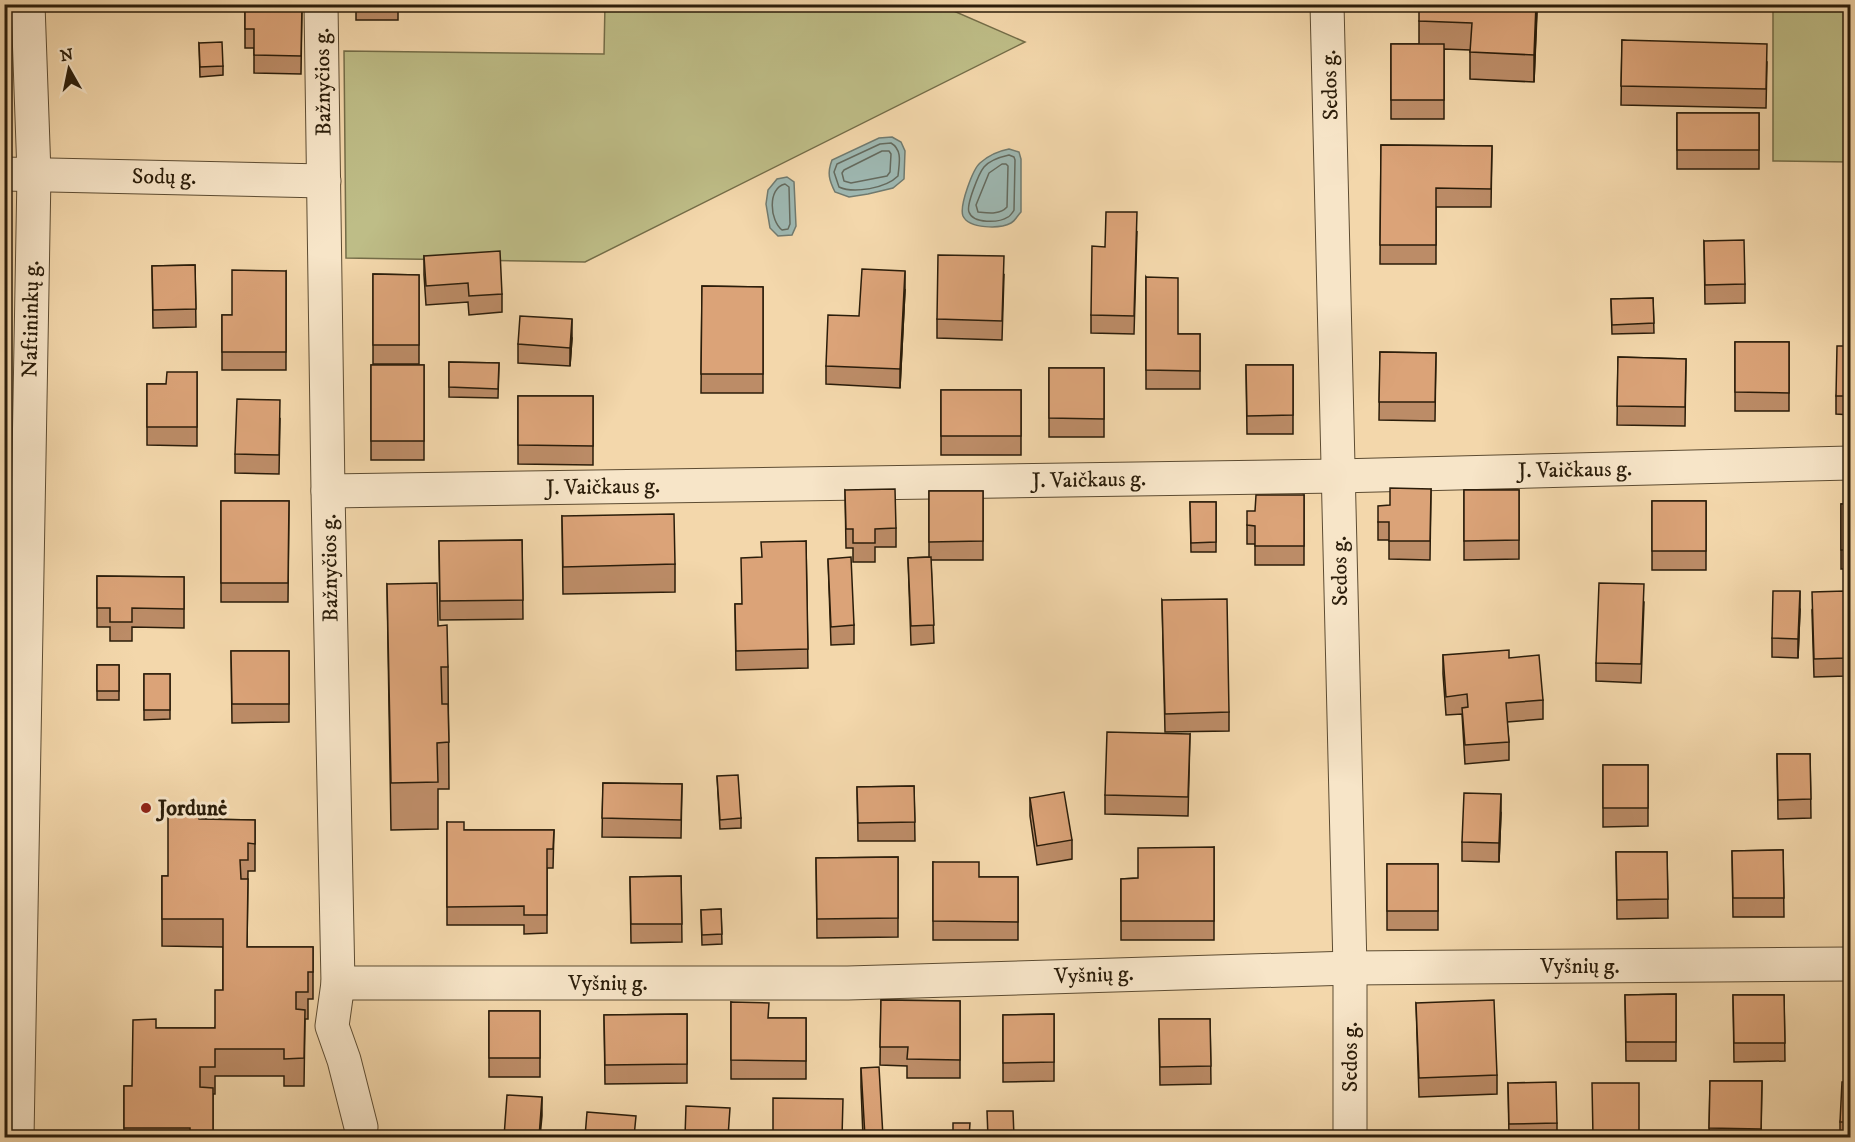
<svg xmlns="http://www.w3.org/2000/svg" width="1855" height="1142" viewBox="0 0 1855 1142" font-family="'IM FELL DW Pica',serif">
  <rect width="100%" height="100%" fill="#f3d7ab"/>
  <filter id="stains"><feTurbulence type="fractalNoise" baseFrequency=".00333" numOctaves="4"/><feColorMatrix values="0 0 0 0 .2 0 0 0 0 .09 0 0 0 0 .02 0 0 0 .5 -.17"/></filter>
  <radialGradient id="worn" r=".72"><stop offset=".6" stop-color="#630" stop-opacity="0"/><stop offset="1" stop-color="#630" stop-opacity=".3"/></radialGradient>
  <g fill="#bebd87" stroke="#746d48" stroke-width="1.5">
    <polygon points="605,4 940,5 1025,42 585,262 346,258 344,51 604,54"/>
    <polygon points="1773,5 1850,5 1850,162 1773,161"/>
  </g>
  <g fill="#9eb8b2" stroke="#707a6f" stroke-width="1.5">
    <path d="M892 137 901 142 905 151 904 179 893 188 868 194 849 197 835 192C829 180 827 173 832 160L879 138Z"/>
    <path d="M1009 149 1019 152 1021 159V212C1018 215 1015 221 1011 223 1000 229 969 229 963 216 959 206 973 169 980 163 989 155 998 151 1009 149Z"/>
    <polygon points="787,177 794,182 796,226 792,235 778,236 770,228 766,204 768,190 777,179"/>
  </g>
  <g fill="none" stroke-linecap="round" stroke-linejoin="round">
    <g stroke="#646a5e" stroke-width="1.5">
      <path d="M891 143C903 150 899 164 898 176 886 188 854 194 839 187L834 172 837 164 880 144Z"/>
      <polygon points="882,151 889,151 891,154 890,172 887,176 851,183 844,181 842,173 844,170"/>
      <path d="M1009 155 1014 157 1015 160 1014 210C1014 211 1009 217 1008 217 999 223 973 224 969 212 966 205 979 173 984 167 990 160 1000 157 1009 155Z"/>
      <path d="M1002 164H1006L1008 166 1007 207C1000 215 988 213 978 212L976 205 989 173Z"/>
      <path d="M785 184 789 187 790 224 788 229 782 230C770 221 767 188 785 184Z"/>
    </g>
    <defs>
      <g id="minor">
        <polyline points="321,4 328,491 338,983 332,1026 344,1060 361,1127"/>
        <polyline points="1327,4 1350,968 1350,1138"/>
        <polyline points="4,174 324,181"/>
        <polyline points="328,491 1338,476 1850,463"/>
        <polyline points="338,983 848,983 1350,968 1850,964"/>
        <polyline points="17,1138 34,174 28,4"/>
      </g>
    </defs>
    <use href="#minor" stroke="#5d4c32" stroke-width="35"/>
    <use href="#minor" stroke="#f7e5c8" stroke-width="33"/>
  </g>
  <g fill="#bc8c67" stroke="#2b1d0a" stroke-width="1.5">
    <polygon points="302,4 301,74 254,73 254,48 245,48 245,7"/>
    <rect x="356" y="4" width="42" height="16"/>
    <polygon points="1537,4 1534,82 1470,79 1470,50 1444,49 1444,119 1391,119 1391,44 1419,44 1419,21"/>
    <polygon points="1622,40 1767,62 1766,108 1621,105"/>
    <polygon points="199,43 223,66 223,75 200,77"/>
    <rect x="1677" y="113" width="82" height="56"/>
    <polygon points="1381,145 1492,146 1491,207 1436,207 1436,264 1380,264"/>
    <polygon points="1137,231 1134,334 1091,333 1091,315"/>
    <polygon points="1704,241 1745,284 1745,303 1705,304"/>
    <polygon points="424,256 502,294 502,312 469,315 468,302 426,305 424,275"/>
    <polygon points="195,265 196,327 153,328 152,266"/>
    <polygon points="286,271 286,370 222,370 222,315 232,315"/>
    <polygon points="373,274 419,275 419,364 373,364"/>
    <polygon points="1004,275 1002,340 937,338 937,319"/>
    <polygon points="1146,277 1178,334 1200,334 1200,389 1146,389"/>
    <polygon points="702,286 763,287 763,393 701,393"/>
    <polygon points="905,290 900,388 826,384 826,366 859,316"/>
    <polygon points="1653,298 1654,333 1612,334 1611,299"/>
    <polygon points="572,338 570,366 518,363 518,344"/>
    <rect x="1735" y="342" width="54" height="69"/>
    <polygon points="1851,346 1851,415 1836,414 1836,396"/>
    <polygon points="1380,352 1436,353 1435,421 1379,420"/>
    <polygon points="1618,357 1686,359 1685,426 1617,425"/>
    <polygon points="449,362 499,363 498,398 449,397"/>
    <rect x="371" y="365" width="53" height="95"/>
    <polygon points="1246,365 1293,365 1293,434 1247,434"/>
    <rect x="1049" y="368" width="55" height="69"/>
    <polygon points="197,372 197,446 147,445 147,384 166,384"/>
    <rect x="941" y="390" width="80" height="65"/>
    <polygon points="518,396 593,396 593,465 518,464"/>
    <polygon points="280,419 279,474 235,473 235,454"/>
    <polygon points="1431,489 1430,560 1389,559 1389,540 1378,540 1378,522 1390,505"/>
    <polygon points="845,490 896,528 896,547 875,547 875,562 853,562 853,548 846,548"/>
    <polygon points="1464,490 1519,490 1519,559 1464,560"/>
    <polygon points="929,491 983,491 983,560 931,560 934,643 911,645 908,558 929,557"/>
    <polygon points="1304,495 1304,565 1255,565 1255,544 1247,544 1247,525 1255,511"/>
    <polygon points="221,501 289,501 288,602 221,602"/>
    <rect x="1652" y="501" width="54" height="69"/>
    <polygon points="1190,502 1216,502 1216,552 1191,552"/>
    <rect x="1841" y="504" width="10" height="65"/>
    <polygon points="562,516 675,564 675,592 563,594"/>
    <polygon points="522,540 523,619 440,620 439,541"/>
    <polygon points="806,541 808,668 736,670 735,604 742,604 762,557"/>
    <polygon points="828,559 854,625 854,644 831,645"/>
    <polygon points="97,576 184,577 184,628 132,627 132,641 110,641 110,627 97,627"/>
    <polygon points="387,584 438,626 448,667 449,789 438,789 438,829 391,830"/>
    <polygon points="1162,600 1229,712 1229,731 1165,732"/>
    <polygon points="1644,603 1641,683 1596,681 1596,663"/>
    <polygon points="1800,610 1798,658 1772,657 1772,638"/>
    <polygon points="1812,611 1846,658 1846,676 1814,677"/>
    <polygon points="231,651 289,651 289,722 232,723"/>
    <polygon points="1443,655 1509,658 1543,700 1543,719 1507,722 1509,742 1509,760 1465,764 1462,714 1446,715 1443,674"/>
    <rect x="97" y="665" width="22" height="35"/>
    <polygon points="144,674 170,674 170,719 144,720"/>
    <polygon points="1190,734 1188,816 1105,814 1105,795"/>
    <polygon points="1777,754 1810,754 1811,818 1778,819"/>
    <polygon points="1603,765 1648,765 1648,826 1603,827"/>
    <polygon points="717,776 741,818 741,828 720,829"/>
    <polygon points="603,783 682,784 681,838 602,837"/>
    <polygon points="914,786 915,841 858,841 857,787"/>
    <polygon points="1030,798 1072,840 1072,859 1037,865 1030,816"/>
    <polygon points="1501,813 1499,862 1462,861 1462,842"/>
    <polygon points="199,819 255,820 255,871 248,871 247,947 313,947 313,999 308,999 308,1019 305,1019 304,1086 284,1086 284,1076 215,1076 215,1094 213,1094 213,1137 124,1137 124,1086 132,1086 156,1028 215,1028 223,990 223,947 162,946 162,876 168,876"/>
    <polygon points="447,822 464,830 554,830 553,868 547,868 547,933 524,934 524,925 447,925"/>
    <polygon points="1214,847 1214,940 1121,940 1121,879 1138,878"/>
    <rect x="1846" y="847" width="5" height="66"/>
    <polygon points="1783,850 1784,917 1733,917 1732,851"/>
    <polygon points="1616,852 1667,852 1668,918 1617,919"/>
    <polygon points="898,857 898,937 817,938 816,858"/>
    <polygon points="933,862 979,877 1018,877 1018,940 933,940"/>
    <rect x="1387" y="864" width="51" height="66"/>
    <polygon points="681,876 682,942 631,943 630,877"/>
    <polygon points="721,909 722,944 702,945 701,910"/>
    <polygon points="1676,994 1676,1061 1626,1061 1625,995"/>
    <polygon points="1733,995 1784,995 1785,1061 1734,1062"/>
    <polygon points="881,1000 960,1001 960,1078 907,1078 907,1066 880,1065"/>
    <polygon points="731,1002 769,1018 806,1018 806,1079 731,1079"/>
    <polygon points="1416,1003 1497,1075 1497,1094 1419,1097"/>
    <rect x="489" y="1011" width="51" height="66"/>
    <polygon points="687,1014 687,1083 605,1084 604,1015"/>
    <polygon points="1054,1014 1054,1081 1003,1082 1003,1015"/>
    <polygon points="1159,1019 1210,1019 1211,1084 1160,1085"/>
    <polygon points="861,1068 883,1137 863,1137 861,1087"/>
    <polygon points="1710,1081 1762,1081 1761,1137 1709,1137"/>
    <polygon points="1851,1082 1851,1137 1840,1137 1840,1122"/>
    <polygon points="1508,1083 1557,1123 1557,1137 1509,1137"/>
  </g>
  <g fill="#997254" stroke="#2b1d0a" stroke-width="1.5">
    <polygon points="1536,4 1537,4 1537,14 1534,82 1534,55"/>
    <polygon points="905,271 905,290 900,388 900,369"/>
    <polygon points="572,319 572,338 570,366 570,348"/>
    <polygon points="1800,591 1800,610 1798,658 1798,639"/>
    <polygon points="1501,794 1501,813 1499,862 1499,843"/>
    <polygon points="542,1097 542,1116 540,1137 539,1137"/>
  </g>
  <g fill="#dba378" stroke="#2b1d0a" stroke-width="1.5">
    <polygon points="254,4 302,4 301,56 254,55 254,29 245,29 245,7 254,7"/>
    <polygon points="1419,4 1536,4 1534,55 1470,52 1472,23 1419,21"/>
    <polygon points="1622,40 1767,44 1766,89 1621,86"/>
    <polygon points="222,42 223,66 200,67 199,43"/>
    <rect x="1391" y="44" width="53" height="56"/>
    <rect x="1677" y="113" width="82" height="37"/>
    <polygon points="1381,145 1492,146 1491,189 1436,188 1436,245 1380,245"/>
    <polygon points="1106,212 1137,212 1134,316 1091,315 1092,246 1105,247"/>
    <polygon points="1744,240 1745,284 1705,285 1704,241"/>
    <polygon points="500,251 502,294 469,296 468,283 426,286 424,256"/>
    <polygon points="938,255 1004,256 1002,321 937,319"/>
    <polygon points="195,265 196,309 153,310 152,266"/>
    <polygon points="862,269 905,271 900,369 826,366 828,315 859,316"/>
    <polygon points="232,270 286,271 286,352 222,352 222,315 232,315"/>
    <polygon points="373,274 419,275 419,345 373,345"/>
    <polygon points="1146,277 1178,278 1178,334 1200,334 1200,371 1146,370"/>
    <polygon points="702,286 763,287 763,374 701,374"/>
    <polygon points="1653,298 1654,323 1612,325 1611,299"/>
    <polygon points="520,316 572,319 570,348 518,344"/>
    <polygon points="1735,342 1789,342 1789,393 1735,392"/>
    <polygon points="1837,346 1851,346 1851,396 1836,396"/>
    <polygon points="1380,352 1436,353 1435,402 1379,402"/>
    <polygon points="1618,357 1686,359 1685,407 1617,406"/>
    <polygon points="449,362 499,363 498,389 449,387"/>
    <rect x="371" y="365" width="53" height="76"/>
    <polygon points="1246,365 1293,365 1293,415 1247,416"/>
    <polygon points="1049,368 1104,368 1104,419 1049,418"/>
    <polygon points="167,372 197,372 197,427 147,427 147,384 166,384"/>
    <rect x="941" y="390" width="80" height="46"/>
    <polygon points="518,396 593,396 593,446 518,445"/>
    <polygon points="237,399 280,400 279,455 235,454"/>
    <polygon points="1390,488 1431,489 1430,541 1389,541 1389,522 1378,522 1378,506 1390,505"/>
    <polygon points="895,489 896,528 875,529 875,543 853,543 853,529 846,529 845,490"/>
    <polygon points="1464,490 1519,490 1519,540 1464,541"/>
    <polygon points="929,491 983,491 983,541 929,542"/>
    <polygon points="1256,495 1304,495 1304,546 1255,546 1255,526 1247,525 1247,511 1255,511"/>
    <polygon points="221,501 289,501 288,583 221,583"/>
    <rect x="1652" y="501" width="54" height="50"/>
    <polygon points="1190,502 1216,502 1216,542 1191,543"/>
    <rect x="1841" y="504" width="10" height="46"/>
    <polygon points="674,514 675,564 563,567 562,516"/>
    <polygon points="522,540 523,600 440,601 439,541"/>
    <polygon points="806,541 808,649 736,651 735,604 742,604 741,558 762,557 761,542"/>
    <polygon points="851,557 854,625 831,627 828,559"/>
    <polygon points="931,557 934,625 911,626 908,558"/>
    <polygon points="97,576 184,577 184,609 132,608 132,622 110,622 110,608 97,608"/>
    <polygon points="437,583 438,626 447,625 448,667 441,667 442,704 448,704 449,742 437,743 438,782 391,783 387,584"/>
    <polygon points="1599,583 1644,584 1641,664 1596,663"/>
    <polygon points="1773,591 1800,591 1798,639 1772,638"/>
    <polygon points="1845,591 1846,658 1814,659 1812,592"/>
    <polygon points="1227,599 1229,712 1165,714 1162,600"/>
    <polygon points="1509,650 1509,658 1539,655 1543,700 1506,703 1509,742 1465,745 1462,708 1468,707 1467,694 1446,697 1443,655"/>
    <polygon points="231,651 289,651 289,704 232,704"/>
    <rect x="97" y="665" width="22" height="26"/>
    <rect x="144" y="674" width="26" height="36"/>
    <polygon points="1107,732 1190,734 1188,797 1105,795"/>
    <polygon points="1777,754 1810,754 1811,799 1778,800"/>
    <rect x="1603" y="765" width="45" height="43"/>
    <polygon points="738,775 741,818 720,820 717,776"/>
    <polygon points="603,783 682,784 681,820 602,818"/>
    <polygon points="914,786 915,822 858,823 857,787"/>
    <polygon points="1064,792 1072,840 1037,846 1030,798"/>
    <polygon points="1464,793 1501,794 1499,843 1462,842"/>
    <polygon points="168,813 198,814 199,819 255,820 255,844 248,843 248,860 240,860 241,879 248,879 247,947 313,947 313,972 308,972 308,992 296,992 296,1009 305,1010 304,1058 284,1059 284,1049 215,1049 215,1067 200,1067 200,1087 213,1088 213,1135 190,1134 190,1128 124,1128 124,1086 132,1086 133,1020 156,1019 156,1028 215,1028 215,990 223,990 223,919 162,919 162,876 168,876"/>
    <polygon points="447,822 464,822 464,830 554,830 553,849 547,849 547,915 524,915 524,906 447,907"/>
    <polygon points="1214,847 1214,921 1121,921 1121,879 1138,878 1138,848"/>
    <rect x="1846" y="847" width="5" height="47"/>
    <polygon points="1783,850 1784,898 1733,898 1732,851"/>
    <polygon points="1616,852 1667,852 1668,899 1617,900"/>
    <polygon points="898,857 898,918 817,919 816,858"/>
    <polygon points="933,862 979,862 979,877 1018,877 1018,922 933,921"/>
    <rect x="1387" y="864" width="51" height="47"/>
    <polygon points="681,876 682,924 631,924 630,877"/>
    <polygon points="721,909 722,934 702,935 701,910"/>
    <polygon points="1676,994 1676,1042 1626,1042 1625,995"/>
    <polygon points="1733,995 1784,995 1785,1043 1734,1043"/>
    <polygon points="881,1000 960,1001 960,1060 907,1059 908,1047 880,1047"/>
    <polygon points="1494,1000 1497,1075 1419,1078 1416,1003"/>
    <polygon points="731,1002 769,1003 768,1018 806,1018 806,1061 731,1060"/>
    <rect x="489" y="1011" width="51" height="47"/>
    <polygon points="687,1014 687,1064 605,1065 604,1015"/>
    <polygon points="1054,1014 1054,1062 1003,1063 1003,1015"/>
    <polygon points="1159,1019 1210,1019 1211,1066 1160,1067"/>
    <polygon points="879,1067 883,1137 865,1137 861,1068"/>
    <polygon points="1710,1081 1762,1081 1761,1129 1709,1128"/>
    <polygon points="1556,1082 1557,1123 1509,1124 1508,1083"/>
    <polygon points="1842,1082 1851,1082 1851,1122 1840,1122"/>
    <polygon points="1592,1083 1639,1083 1639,1137 1593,1137"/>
    <polygon points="507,1095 542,1097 539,1137 504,1137"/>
    <polygon points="773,1098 843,1099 842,1137 773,1137"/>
    <polygon points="686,1106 730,1108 728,1137 685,1137"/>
    <polygon points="987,1111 1013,1111 1014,1137 988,1137"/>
    <polygon points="587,1112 636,1116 634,1137 585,1137"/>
    <polygon points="953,1123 970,1123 969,1137 953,1137"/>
    <rect x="1398" y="1136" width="54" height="1"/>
  </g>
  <circle fill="#8f2418" stroke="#f7e5c8" stroke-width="2" cx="146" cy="808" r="6"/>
  <g text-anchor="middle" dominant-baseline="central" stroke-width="6" stroke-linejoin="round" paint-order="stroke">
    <g font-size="22" fill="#2b1d0a" stroke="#f7e5c8">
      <text transform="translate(323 82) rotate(-91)">Bažnyčios g.</text>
      <text transform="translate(1330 85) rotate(-92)">Sedos g.</text>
      <text transform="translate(164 177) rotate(1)">Sodų g.</text>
      <text transform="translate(31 319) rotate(-89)">Naftininkų g.</text>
      <text transform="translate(1575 470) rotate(-1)">J. Vaičkaus g.</text>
      <text transform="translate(1089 480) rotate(-1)">J. Vaičkaus g.</text>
      <text transform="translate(603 487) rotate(-1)">J. Vaičkaus g.</text>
      <text transform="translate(330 568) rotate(-91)">Bažnyčios g.</text>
      <text transform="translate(1340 571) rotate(-91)">Sedos g.</text>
      <text x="1580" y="966">Vyšnių g.</text>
      <text transform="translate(1094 975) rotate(-2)">Vyšnių g.</text>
      <text x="608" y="983">Vyšnių g.</text>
      <text transform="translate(1350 1057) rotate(-90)">Sedos g.</text>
    </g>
    <g font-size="22" font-weight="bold" fill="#2b1d0a" stroke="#f7e5c8" text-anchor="start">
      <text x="158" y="808">Jordunė</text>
    </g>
  </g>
  <rect width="1855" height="1142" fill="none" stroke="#f3d7ab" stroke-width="24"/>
  <rect x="6" y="6" width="1843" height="1130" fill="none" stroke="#2b1d0a" stroke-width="3"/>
  <rect x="12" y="12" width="1831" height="1118" fill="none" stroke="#2b1d0a" stroke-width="1.5"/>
  <g transform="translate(69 69) rotate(351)" stroke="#f7e5c8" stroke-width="4.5" paint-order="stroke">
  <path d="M0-4.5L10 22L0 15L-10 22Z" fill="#2b1d0a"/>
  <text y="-9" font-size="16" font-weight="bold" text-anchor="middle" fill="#2b1d0a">N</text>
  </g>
  <rect width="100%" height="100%" filter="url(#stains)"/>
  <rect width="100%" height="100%" fill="url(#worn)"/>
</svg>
